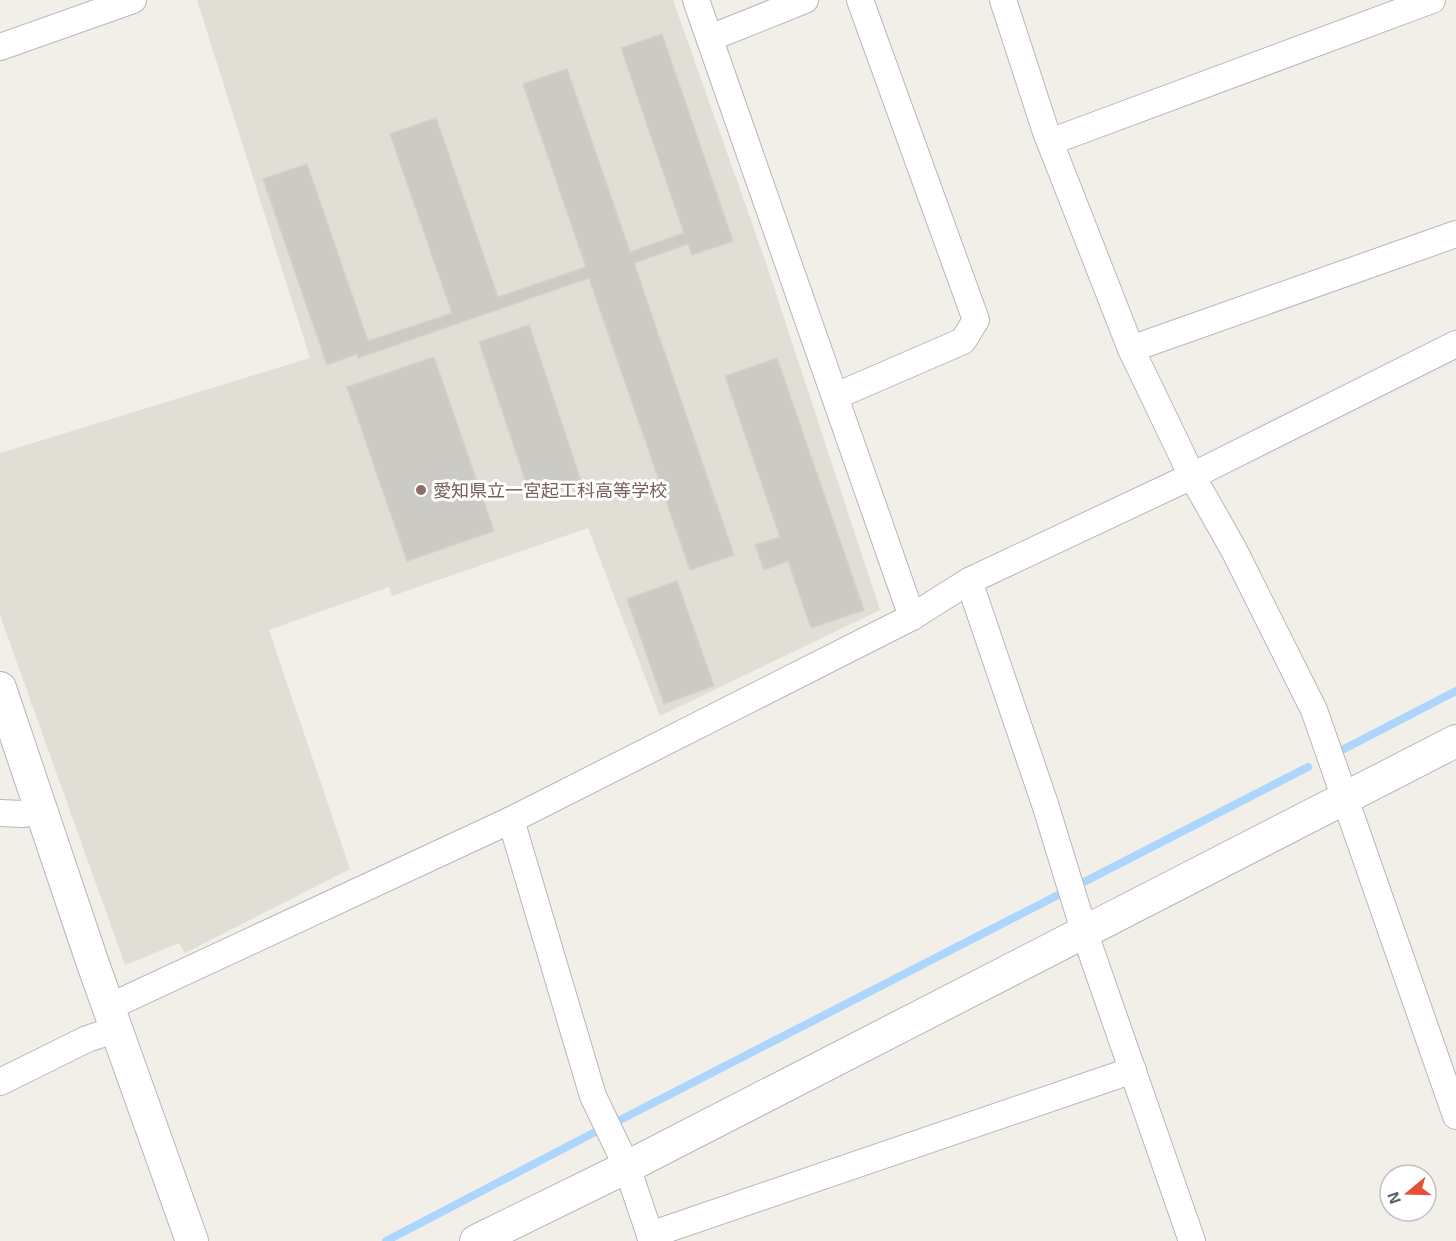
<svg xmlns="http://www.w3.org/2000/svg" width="1456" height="1241" viewBox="0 0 1456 1241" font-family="'Exo 2','Noto Sans JP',sans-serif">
  <rect width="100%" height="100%" fill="#f1efe8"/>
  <polygon fill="#e1ded6" points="197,0 673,0 764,257 880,610 660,716 588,528 392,596 389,587 269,630 350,869 185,953 179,943 125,965 0,615 0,453 310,358"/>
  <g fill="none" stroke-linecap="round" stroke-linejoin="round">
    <g stroke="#acd6fd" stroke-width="8">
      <polyline points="1342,750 1456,691"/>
      <polyline points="1082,883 1308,767"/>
      <polyline points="620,1120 1062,893"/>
      <polyline points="386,1241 597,1131"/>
    </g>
  </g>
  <g fill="#cccac5" stroke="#d6d1c6" stroke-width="1.5">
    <polygon points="662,34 733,241 692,255 688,244 634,263 734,555 690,570 589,278 358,358 357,354 327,365 263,179 307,164 368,341 452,313 390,134 436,118 498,297 586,267 523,84 567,69 630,252 684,233 621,48"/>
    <polygon points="529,325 581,481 531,498 479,342"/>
    <polygon points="434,357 494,531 407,561 347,387"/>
    <polygon points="777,358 864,610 811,628 788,561 764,570 755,545 780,537 725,376"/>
    <polygon points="677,581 714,686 664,704 627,599"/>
  </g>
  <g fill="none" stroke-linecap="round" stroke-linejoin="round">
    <defs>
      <g id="minor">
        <polyline points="696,0 912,617"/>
        <polyline points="1003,0 1046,132 1131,349 1192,476 1234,550 1314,710 1456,1116"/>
        <polyline points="710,38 805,0"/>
        <polyline points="0,47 133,0"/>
        <polyline points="1050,142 1432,0"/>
        <polyline points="1131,349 1456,234"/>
        <polyline points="836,396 963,341 976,320 860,0"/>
        <polyline points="969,581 1045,804 1085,934 1192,1241"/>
        <polyline points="0,813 23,814 43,811"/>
        <polyline points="511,820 593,1096 627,1167 652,1241"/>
        <polyline points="109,1007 511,820 912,617 969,581 1192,476 1456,344"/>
        <polyline points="0,1082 87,1039 117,1029"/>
        <polyline points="650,1235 1133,1070"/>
      </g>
      <g id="tertiary">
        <polyline points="0,688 93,964 192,1241"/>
        <polyline points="476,1241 627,1167 1456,741"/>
      </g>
    </defs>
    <use href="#minor" stroke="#b5b7bc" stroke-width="28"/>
    <use href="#tertiary" stroke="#b5b7bc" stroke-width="34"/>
    <use href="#minor" stroke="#fff" stroke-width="26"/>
    <use href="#tertiary" stroke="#fff" stroke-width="32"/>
  </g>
  <circle fill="#8d6e63" stroke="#fff" stroke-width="2" cx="421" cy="490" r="6"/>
  <g text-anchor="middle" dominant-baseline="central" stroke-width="6" stroke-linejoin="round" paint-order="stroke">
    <g font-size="18" fill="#785e54" stroke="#fff" text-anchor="start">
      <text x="433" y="490">愛知県立一宮起工科高等学校</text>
    </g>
  </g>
  <g transform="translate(1408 1193) rotate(251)"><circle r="28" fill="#ffffff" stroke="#bfc0c3" stroke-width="1.5"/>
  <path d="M0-4.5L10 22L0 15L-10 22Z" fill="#e64f39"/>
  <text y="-9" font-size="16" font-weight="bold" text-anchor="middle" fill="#5f6268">N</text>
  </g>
</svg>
